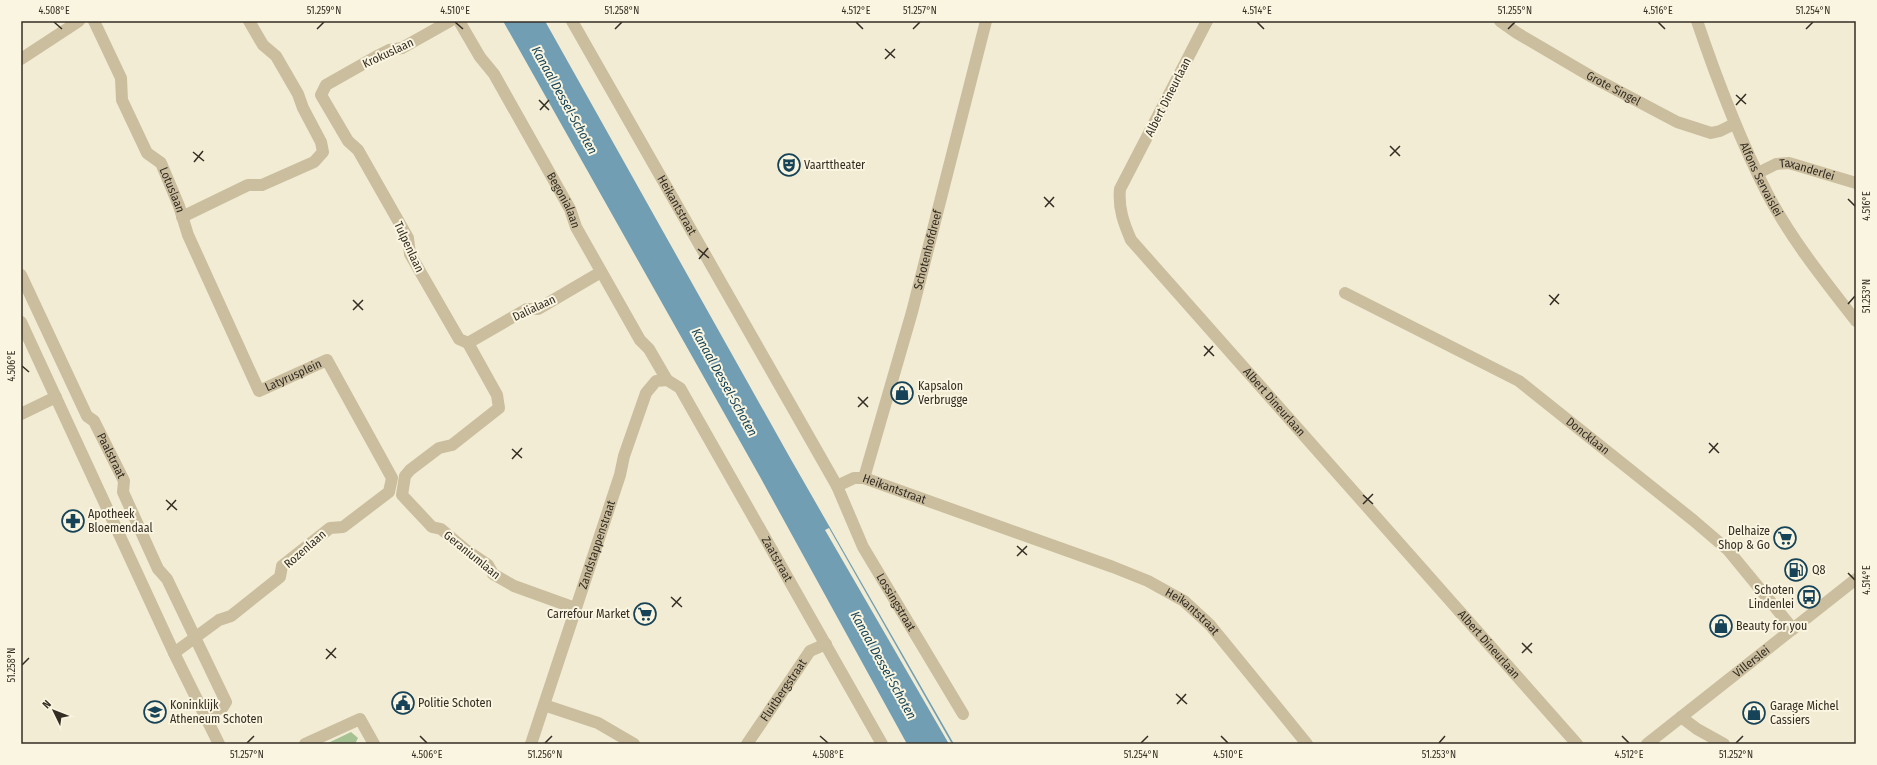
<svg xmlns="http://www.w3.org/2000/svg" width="1877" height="765" viewBox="0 0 1877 765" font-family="'Fira Sans Condensed',sans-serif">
<rect width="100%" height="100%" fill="#f2ecd4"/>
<path fill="#a6c293" d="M351 732 358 738 355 744H326Z"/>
<path fill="#719eb2" d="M503 21H545L789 456 954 744H907L759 475Z"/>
<path fill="#f2ecd4" d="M829 528 952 744H949L825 530Z"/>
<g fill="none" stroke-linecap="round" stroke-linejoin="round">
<g stroke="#cbbe9f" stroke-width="12">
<path id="s1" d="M94 21 121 78 122 100 147 153 161 163 179 206 188 235 259 391 327 360 392 478 389 492 343 527 330 528 282 566 280 577 231 616 219 620 174 653"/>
<path d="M450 21 402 48 389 50 379 55 326 85 321 95 348 141 358 150 408 238 410 254 459 339 468 343 497 395 499 408 452 445 439 448 410 470 405 476 402 495 432 527 441 529 466 550 488 565 493 574 514 586 575 608"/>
<path id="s2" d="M459 21 480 57 494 74 570 209 576 227 640 340 649 349 667 380"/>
<path id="s3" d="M572 21 837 486 863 547 963 714"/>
<path id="s4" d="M1207 21 1120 189C1118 208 1124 224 1131 240L1577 744"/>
<path id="s5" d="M1500 21 1517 33 1592 77 1677 122 1711 133 1720 131 1734 124"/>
<path id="s6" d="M1697 21C1717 80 1739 138 1767 193 1791 239 1824 280 1856 321"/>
<path d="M21 59 79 21"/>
<path id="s7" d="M1758 173 1776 164 1789 163 1856 183"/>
<path d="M182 217 248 185H262L314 162 323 152 321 142 303 108 298 94 276 56 263 45 249 21"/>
<path id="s8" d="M21 275 87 416 94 421 124 481 123 492 158 569 167 579 226 702 223 707 205 715"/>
<path id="s9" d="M1345 293 1519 381 1693 520 1728 550 1793 629"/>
<path d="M21 322 174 653 219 744"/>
<path d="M468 343 527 309H538L601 272"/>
<path id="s10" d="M667 380 680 388 882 744"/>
<path d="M21 414 56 397"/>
<path id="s11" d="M864 478 912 312 986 21"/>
<path id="s12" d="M837 486 854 478H864L1113 567 1148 581 1184 601 1210 625 1307 744"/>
<path d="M544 705 598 723 634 744"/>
<path d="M1681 717 1697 729 1724 744"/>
<path d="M305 744 360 719 374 744"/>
<path id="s13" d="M531 744 620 475 624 456 646 393 656 381 667 380"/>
<path id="s14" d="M747 744 810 651 826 644"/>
<path id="s15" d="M1647 744 1856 579"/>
</g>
</g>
<path fill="none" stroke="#342d23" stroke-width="1.5" d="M54 22 62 29M455 22 463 29M856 22 863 29M1257 22 1264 29M1658 22 1665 29M317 29 324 22M615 29 622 22M913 29 920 22M1508 29 1515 22M1806 29 1813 22M885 49 895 58M885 59 895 49M1736 95 1746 104M539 100 549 110M1736 105 1746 94M540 110 549 100M1390 146 1400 156M193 152 204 161M1390 156 1400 146M194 162 203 151M1044 197 1054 207M1848 199 1855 206M1045 207 1054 197M698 249 709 258M699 259 708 248M1549 295 1559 304M353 300 363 310M1848 304 1855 296M1550 305 1559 294M353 310 363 300M1204 346 1214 356M1204 356 1213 346M22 366 29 372M858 397 868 407M858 407 868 397M1709 443 1719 453M512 449 522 458M1709 453 1718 443M512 459 522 448M1363 495 1373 504M166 500 177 510M1363 504 1373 494M167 510 176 500M1017 546 1027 555M1017 556 1027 546M1848 573 1855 580M671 597 682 607M672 607 681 597M1522 643 1532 653M326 649 336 658M1522 653 1532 643M326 659 336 648M22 665 29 658M1176 694 1187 704M1177 704 1186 694M420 736 427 743M820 736 828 743M1221 736 1228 743M1622 736 1629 743M247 743 254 736M545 743 552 736M1141 743 1148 736M1439 743 1445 736M1736 743 1743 736"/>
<defs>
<g id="theatre-ring" transform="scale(1.15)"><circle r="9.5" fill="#faf5e0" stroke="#164358" stroke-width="1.5"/><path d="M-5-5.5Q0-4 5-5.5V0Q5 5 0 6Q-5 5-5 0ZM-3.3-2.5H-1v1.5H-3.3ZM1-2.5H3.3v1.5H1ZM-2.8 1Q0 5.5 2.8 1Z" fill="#164358"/></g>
<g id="shop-ring" transform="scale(1.15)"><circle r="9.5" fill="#faf5e0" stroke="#164358" stroke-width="1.5"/><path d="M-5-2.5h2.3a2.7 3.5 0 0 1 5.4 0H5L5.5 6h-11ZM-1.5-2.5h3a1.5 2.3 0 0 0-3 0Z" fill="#164358"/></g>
<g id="pharmacy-ring" transform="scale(1.15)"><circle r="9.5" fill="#faf5e0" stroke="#164358" stroke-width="1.5"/><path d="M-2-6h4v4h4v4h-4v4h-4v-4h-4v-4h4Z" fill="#164358"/></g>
<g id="supermarket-ring" transform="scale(1.15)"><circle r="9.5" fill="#faf5e0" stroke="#164358" stroke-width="1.5"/><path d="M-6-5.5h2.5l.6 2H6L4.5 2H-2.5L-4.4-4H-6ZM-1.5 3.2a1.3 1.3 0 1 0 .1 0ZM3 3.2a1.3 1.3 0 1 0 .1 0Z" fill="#164358"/></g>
<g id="fuel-ring" transform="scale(1.15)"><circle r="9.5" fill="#faf5e0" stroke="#164358" stroke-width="1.5"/><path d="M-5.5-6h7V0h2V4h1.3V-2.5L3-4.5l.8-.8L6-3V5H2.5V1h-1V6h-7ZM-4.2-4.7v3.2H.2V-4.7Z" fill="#164358"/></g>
<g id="bus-ring" transform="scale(1.15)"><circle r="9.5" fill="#faf5e0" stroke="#164358" stroke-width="1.5"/><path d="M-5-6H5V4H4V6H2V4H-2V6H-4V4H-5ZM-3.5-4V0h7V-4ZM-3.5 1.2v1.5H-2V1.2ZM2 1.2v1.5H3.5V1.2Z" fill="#164358"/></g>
<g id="civic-ring" transform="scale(1.15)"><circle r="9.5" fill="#faf5e0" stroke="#164358" stroke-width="1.5"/><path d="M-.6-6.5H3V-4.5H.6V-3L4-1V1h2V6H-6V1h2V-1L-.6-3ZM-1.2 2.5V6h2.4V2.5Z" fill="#164358"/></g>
<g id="school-ring" transform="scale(1.15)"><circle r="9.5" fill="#faf5e0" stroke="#164358" stroke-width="1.5"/><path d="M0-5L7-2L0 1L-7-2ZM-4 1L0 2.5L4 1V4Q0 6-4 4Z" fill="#164358"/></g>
</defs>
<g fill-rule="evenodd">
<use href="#theatre-ring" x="789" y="165"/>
<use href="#shop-ring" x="902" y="393"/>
<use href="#pharmacy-ring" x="73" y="521"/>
<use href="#supermarket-ring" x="1785" y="538"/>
<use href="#fuel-ring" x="1796" y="570"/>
<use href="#bus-ring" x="1809" y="597"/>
<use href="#supermarket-ring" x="645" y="614"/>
<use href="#shop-ring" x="1721" y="626"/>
<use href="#civic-ring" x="403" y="703"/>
<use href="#school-ring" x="155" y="712"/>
<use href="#shop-ring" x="1754" y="713"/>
</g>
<g text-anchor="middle" stroke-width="4" stroke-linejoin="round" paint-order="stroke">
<g font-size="12" fill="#342d23" stroke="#faf5e0">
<text transform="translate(388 53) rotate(-25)" y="4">Krokuslaan</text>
<text dy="4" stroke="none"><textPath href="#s5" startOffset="132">Grote Singel</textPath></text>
<text transform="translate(1168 97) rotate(-63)" y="4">Albert Dineurlaan</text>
<text dy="4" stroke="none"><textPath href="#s7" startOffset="52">Taxanderlei</textPath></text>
<text dy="4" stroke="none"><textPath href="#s6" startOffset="171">Alfons Servaislei</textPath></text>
<text dy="4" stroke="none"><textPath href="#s1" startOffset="190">Lotuslaan</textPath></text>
<text dy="4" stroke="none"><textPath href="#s2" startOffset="208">Begonialaan</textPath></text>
<text dy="4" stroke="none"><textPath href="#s3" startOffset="212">Heikantstraat</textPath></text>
<text transform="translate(409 247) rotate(65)" y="4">Tulpenlaan</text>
<text dy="4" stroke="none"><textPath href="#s11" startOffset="237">Schotenhofdreef</textPath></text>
<text transform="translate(534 308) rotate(-25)" y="4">Dalialaan</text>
<text dy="4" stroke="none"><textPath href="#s1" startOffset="447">Latyrusplein</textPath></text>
<text dy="4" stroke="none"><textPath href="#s4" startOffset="458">Albert Dineurlaan</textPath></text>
<text dy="4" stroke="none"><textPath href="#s9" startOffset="283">Doncklaan</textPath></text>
<text dy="4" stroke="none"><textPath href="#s8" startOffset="203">Paalstraat</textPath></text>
<text dy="4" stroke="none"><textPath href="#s12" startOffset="61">Heikantstraat</textPath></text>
<text dy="4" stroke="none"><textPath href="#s13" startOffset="210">Zandstappenstraat</textPath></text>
<text transform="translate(305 549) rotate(-41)" y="4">Rozenlaan</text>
<text transform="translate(472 555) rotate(39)" y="4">Geraniumlaan</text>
<text dy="4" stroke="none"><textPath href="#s10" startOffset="212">Zaatstraat</textPath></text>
<text dy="4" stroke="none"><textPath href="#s3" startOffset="666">Lossingstraat</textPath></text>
<text dy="4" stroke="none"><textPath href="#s12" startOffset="385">Heikantstraat</textPath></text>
<text dy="4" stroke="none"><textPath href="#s4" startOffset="782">Albert Dineurlaan</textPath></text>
<text dy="4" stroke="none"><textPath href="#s15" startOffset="133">Villerslei</textPath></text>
<text dy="4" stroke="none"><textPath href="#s14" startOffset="65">Fluitbergstraat</textPath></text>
</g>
<g font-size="12" fill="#342d23" stroke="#faf5e0" text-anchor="start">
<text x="804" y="169">Vaarttheater</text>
<text x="918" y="390">Kapsalon<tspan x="918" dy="14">Verbrugge</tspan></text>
<text x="88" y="518">Apotheek<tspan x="88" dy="14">Bloemendaal</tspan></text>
<text x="1770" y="535" text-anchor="end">Delhaize<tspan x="1770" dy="14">Shop &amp; Go</tspan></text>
<text x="1812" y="574">Q8</text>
<text x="1794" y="594" text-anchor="end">Schoten<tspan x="1794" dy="14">Lindenlei</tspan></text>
<text x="630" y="618" text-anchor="end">Carrefour Market</text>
<text x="1736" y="630">Beauty for you</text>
<text x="418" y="707">Politie Schoten</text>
<text x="170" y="709">Koninklijk<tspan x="170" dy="14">Atheneum Schoten</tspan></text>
<text x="1770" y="710">Garage Michel<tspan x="1770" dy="14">Cassiers</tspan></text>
</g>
<g font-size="13" font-style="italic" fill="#164358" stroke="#faf5e0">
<text transform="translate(565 100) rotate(61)" y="5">Kanaal Dessel-Schoten</text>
<text transform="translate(725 382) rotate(61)" y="5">Kanaal Dessel-Schoten</text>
<text transform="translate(884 665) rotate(61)" y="5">Kanaal Dessel-Schoten</text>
</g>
</g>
<rect width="1877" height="765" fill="none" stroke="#faf5e0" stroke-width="44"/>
<g transform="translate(54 711) rotate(313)" stroke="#faf5e0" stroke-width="3" paint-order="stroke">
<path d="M0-3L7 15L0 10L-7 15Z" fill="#342d23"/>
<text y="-6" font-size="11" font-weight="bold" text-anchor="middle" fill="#342d23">N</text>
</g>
<rect x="22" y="22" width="1833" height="721" fill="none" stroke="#342d23" stroke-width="1.5"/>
<g font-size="10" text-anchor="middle" fill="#342d23">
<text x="54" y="14">4.508°E</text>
<text x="324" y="14">51.259°N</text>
<text x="455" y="14">4.510°E</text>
<text x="622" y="14">51.258°N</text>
<text x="856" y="14">4.512°E</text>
<text x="920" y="14">51.257°N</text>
<text x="1257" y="14">4.514°E</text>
<text x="1515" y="14">51.255°N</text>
<text x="1658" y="14">4.516°E</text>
<text x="1813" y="14">51.254°N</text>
<text transform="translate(1866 206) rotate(-90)" y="4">4.516°E</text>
<text transform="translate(1866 296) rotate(-90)" y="4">51.253°N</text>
<text transform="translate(11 366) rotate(-90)" y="4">4.506°E</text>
<text transform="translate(1866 580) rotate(-90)" y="4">4.514°E</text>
<text transform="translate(11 665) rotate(-90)" y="4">51.258°N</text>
<text x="247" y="758">51.257°N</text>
<text x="427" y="758">4.506°E</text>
<text x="545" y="758">51.256°N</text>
<text x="828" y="758">4.508°E</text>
<text x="1141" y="758">51.254°N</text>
<text x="1228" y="758">4.510°E</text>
<text x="1439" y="758">51.253°N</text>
<text x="1629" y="758">4.512°E</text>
<text x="1736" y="758">51.252°N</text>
</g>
</svg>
